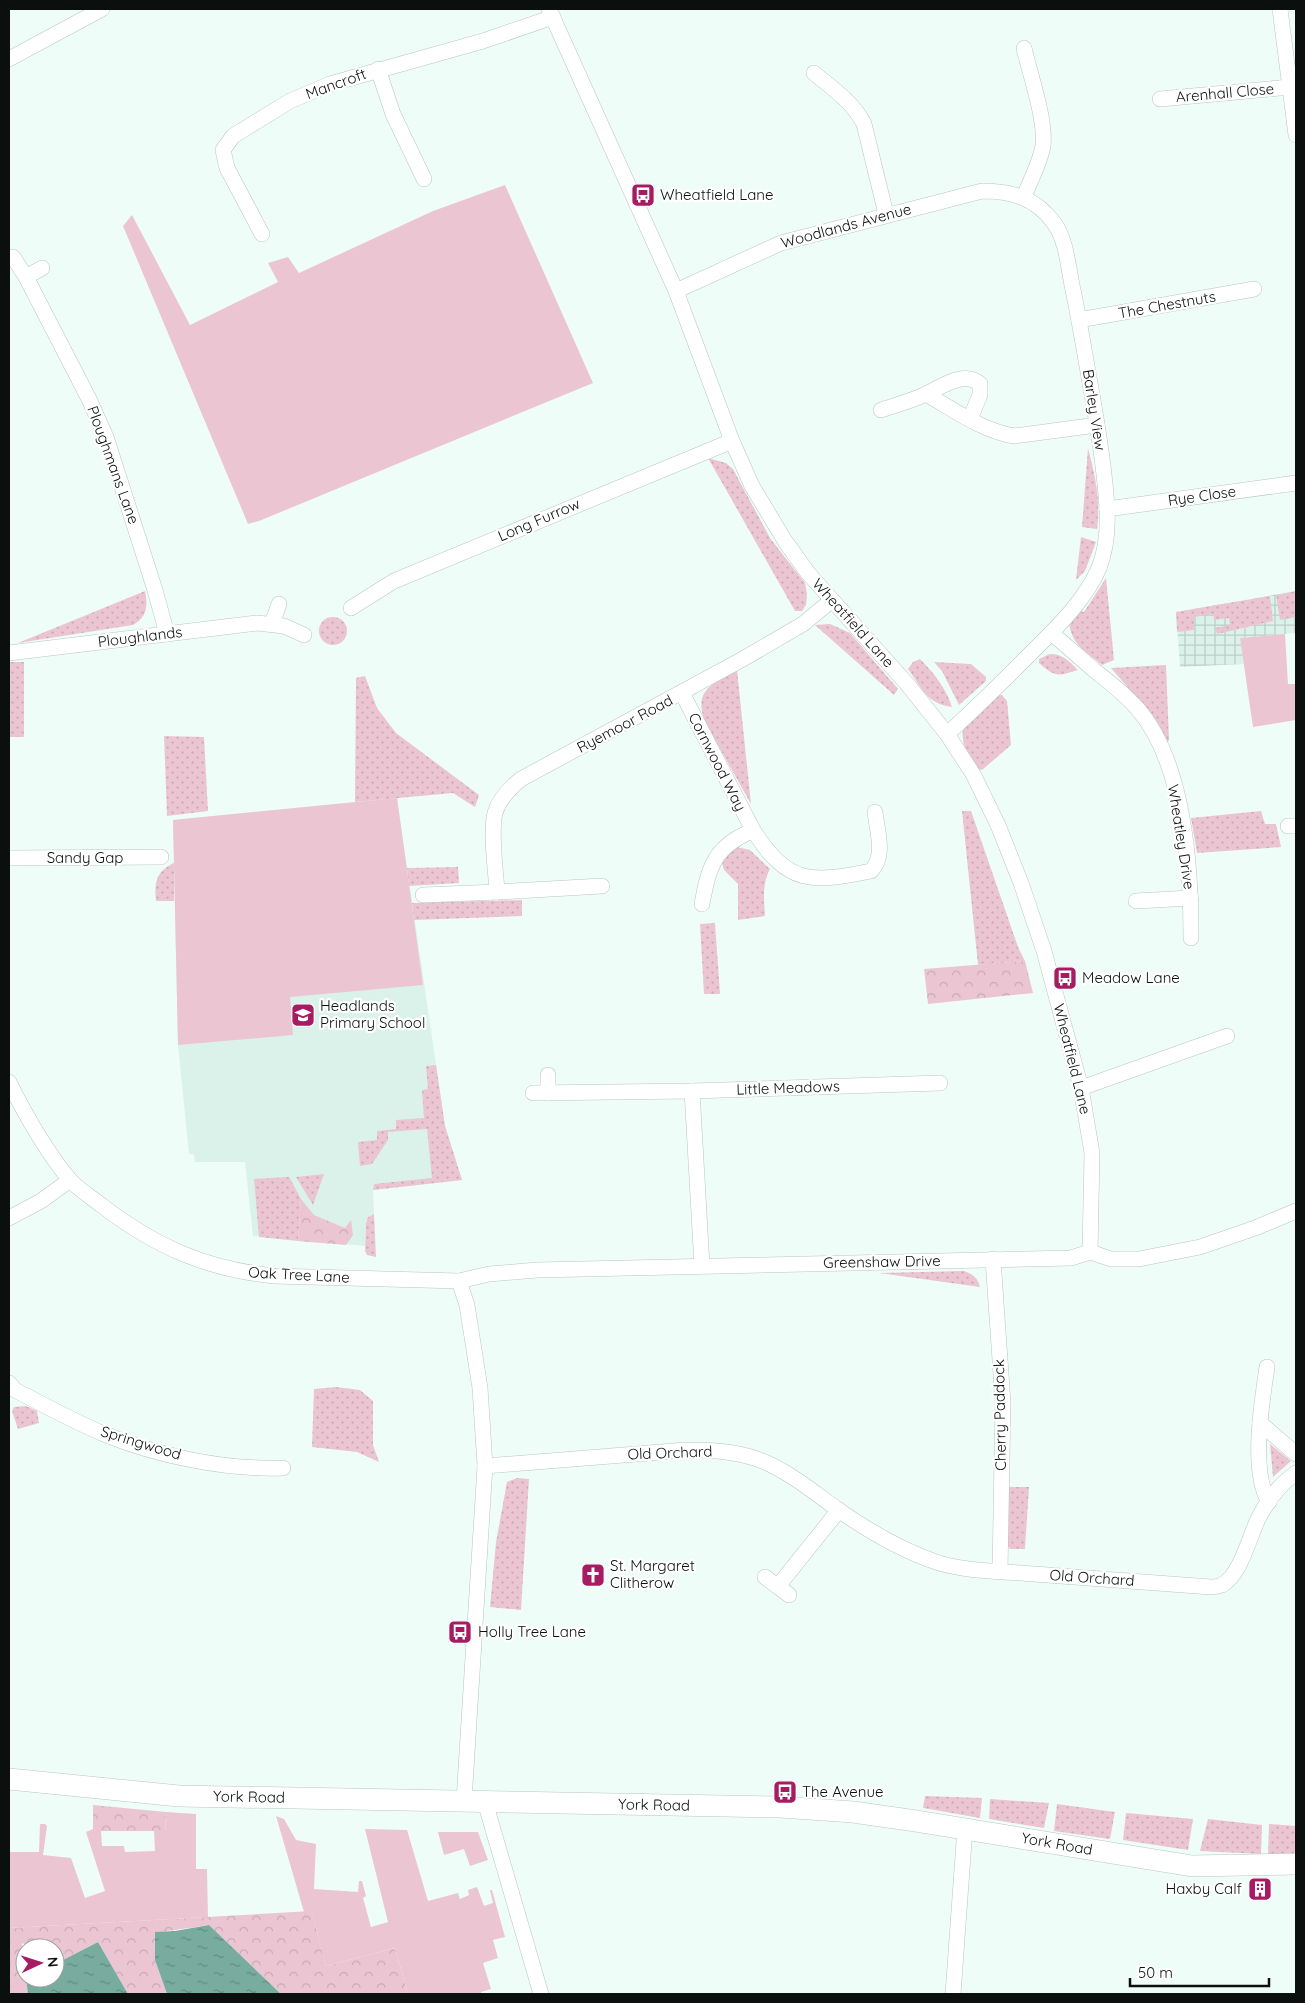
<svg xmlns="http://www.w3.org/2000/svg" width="1305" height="2003" viewBox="0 0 1305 2003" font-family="Quicksand,sans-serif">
<defs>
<pattern id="industrial-grid" width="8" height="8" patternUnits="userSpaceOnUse" patternTransform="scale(1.25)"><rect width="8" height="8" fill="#dbf2eb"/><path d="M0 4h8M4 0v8" fill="none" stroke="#bbcec8"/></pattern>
<pattern id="grass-dots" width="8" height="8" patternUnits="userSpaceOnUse" patternTransform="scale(1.25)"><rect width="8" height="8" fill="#ebc6d2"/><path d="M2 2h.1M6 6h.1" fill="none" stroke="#c8a9b3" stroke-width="1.8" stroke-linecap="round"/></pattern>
<pattern id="forest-crowns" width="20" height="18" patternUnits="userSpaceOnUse" patternTransform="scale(1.25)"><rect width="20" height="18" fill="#ebc6d2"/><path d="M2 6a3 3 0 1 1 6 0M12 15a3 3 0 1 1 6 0" fill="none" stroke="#c8a9b3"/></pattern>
<pattern id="water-ripples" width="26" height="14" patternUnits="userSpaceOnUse" patternTransform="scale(1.25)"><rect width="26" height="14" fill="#78ac9e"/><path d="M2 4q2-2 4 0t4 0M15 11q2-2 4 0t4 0" fill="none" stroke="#618b7f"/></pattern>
</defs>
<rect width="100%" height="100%" fill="#effdf9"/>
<path fill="#dbf2eb" d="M397 798 445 1126 462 1180 373 1190 374 1214 368 1217 366 1222 365 1246 253 1236 245 1162H195L194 1155 189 1154 178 1045 173 820Z"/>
<path fill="url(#industrial-grid)" d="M1296 591V633L1240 638 1244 664 1180 667 1176 612Z"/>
<g fill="url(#grass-dots)">
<path d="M1088 448C1095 476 1101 500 1097 529L1082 527Z"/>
<path d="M708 458 726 463 733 469 770 538 805 583 807 594 806 605 802 611H795Z"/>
<path d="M1081 537 1096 542 1085 571 1076 580Z"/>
<path d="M1106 578 1114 660 1102 665C1085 651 1071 645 1069 621L1079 611 1084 612Z"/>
<path d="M145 591C148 606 147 617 133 625L18 643Z"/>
<path d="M1296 591V617L1280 620 1276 595Z"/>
<path d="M1270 596 1273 621 1217 634 1215 628 1230 625 1229 618 1214 620 1213 614 1194 617V630L1177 632 1176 612Z"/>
<circle cx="333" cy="631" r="14"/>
<path d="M830 624 850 633 898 689 894 695 815 625Z"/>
<path d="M1050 654C1063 654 1069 661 1078 670 1058 676 1056 678 1039 663V659Z"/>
<path d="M920 659C934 673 946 688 952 707 927 704 922 688 908 669L913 662Z"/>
<rect x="9" y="662" width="15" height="75"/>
<path d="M934 662 971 664 986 677V681L959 705 942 671Z"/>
<path d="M1166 665 1169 740 1167 743 1144 706 1111 668Z"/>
<path d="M737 670 751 804 705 722C693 689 713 684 737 670Z"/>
<path d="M365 676 377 708 396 733 479 795 475 807 453 793 355 802 356 678Z"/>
<path d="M996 695H1002L1007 701 1011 745 982 770 975 768C951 726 964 724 996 695Z"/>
<path d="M164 736 204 737 208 811 167 816Z"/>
<path d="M962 811H971L1018 947 1025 961 978 965Z"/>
<path d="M1261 811 1265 824H1276L1281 847 1197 853 1191 818Z"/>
<path d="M737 847 750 850 770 869C762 884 764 899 765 916L738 920V884L724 870 721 859Z"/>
<path d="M174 863V901H156C154 883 156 871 174 863Z"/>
<path d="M458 867 459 883 409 886 407 868Z"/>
<path d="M522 900V916L414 920 412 903Z"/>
<path d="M715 923 720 994H704L700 924Z"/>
<path d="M436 1065 445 1126 462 1180 373 1190 374 1184 432 1178 427 1129 388 1132V1140L372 1164 360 1166 358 1142 377 1140V1131L396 1129V1120L424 1118 422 1090 428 1089 426 1066Z"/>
<path d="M324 1174 313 1205 296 1177Z"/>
<path d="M289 1177 301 1199 298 1241 259 1237 254 1179Z"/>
<path d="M374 1214 376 1257 367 1255 365 1251 366 1223 368 1217Z"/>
<path d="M964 1271C973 1274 978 1278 980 1287L879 1273Z"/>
<path d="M336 1387 360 1390 373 1401V1445L379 1462 357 1452 312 1447 314 1389Z"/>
<path d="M26 1406 37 1411 39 1423 18 1429 12 1411 14 1407Z"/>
<path d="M1270 1444 1291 1461 1273 1477Z"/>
<path d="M517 1478 529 1479 521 1610 490 1607 496 1542 507 1482Z"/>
<path d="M1009 1487H1029L1025 1549H1010L1007 1545Z"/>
<path d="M925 1796 982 1798 980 1818 923 1808Z"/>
<path d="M990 1799 1049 1803 1044 1828 989 1819Z"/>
<path d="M1057 1804 1115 1812 1110 1839 1054 1831Z"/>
<path d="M1126 1813 1193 1819 1188 1850 1123 1840Z"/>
<path d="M1208 1819 1262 1825 1261 1854 1200 1851Z"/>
<path d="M1269 1824 1296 1826V1854H1268Z"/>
</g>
<g fill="url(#forest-crowns)">
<path d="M1025 961 1033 993 928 1004 924 969Z"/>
<path d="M301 1199 314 1215 345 1228 351 1220 353 1235 346 1245 298 1241Z"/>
<path d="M93 1805 166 1812 165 1831H93Z"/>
<path d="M312 1911 326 1966 395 1948 408 1994H281L209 1925 155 1933V1960L167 1994H128L98 1942 61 1961 55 1958V1948H32L22 1943 28 1994H9V1928Z"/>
</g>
<g fill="#ebc6d2">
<path d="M505 185 593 383 259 521 248 524 123 226 132 215 190 325 278 282 268 263 288 257 299 273 433 211Z"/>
<path d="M1285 634 1288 684H1296V720L1253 727 1240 638Z"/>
<path d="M397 798 423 985 290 997 293 1035 178 1045 173 820Z"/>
<path d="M166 1812 196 1814V1869H207L208 1917 9 1928V1852H39L40 1824H45L47 1826 43 1855 71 1858 85 1898 105 1891 86 1832 93 1829 94 1831H101L102 1846H124L125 1852 155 1851 154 1830 165 1831Z"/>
<path d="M276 1816 284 1819 296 1840 316 1844 314 1889 358 1892 359 1881H362L366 1896 363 1898 371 1927 388 1922 365 1829 407 1830 428 1901 458 1893 460 1899 469 1895 468 1890 477 1887 484 1906 493 1903 490 1890H492L505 1937 493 1940 498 1958 483 1963 491 1989 481 1992V1994H408L395 1948 326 1966 312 1912H304Z"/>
<path d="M438 1832H478L488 1860 470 1866 464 1849 444 1855Z"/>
</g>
<g fill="url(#water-ripples)">
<path d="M209 1925 281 1994H167L155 1960V1932L175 1931Z"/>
<path d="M98 1942 128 1994H28L26 1978H55V1958L61 1961Z"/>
</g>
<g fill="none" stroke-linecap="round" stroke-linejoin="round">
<g stroke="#b9c6c2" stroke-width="16">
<g id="street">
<path d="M549 9 676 291 732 441 752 486 785 541 808 573 908 685 947 734 973 774 998 825 1021 883 1044 951 1081 1088 1092 1153 1090 1252"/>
<path d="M1280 9 1296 135"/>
<path d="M1024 48C1030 75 1046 119 1043 146 1040 163 1030 181 1024 197"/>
<path d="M9 59 102 9"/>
<path d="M378 69 393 114 424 179"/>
<path d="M814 73C833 89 853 102 864 124L886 214"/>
<path d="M1160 99 1290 87"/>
<path d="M262 234 227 168 223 150 233 136 290 101 330 84 483 41 553 17"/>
<path d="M13 257 26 277 89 399 106 437 155 590 167 634"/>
<path d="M26 277 42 268"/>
<path d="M676 291 781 243 982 191C1012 191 1036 198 1054 223 1066 239 1068 265 1072 285 1080 323 1086 361 1093 400 1099 435 1105 472 1107 508 1108 527 1106 550 1099 568 1084 603 1052 632 1026 658 1000 684 974 710 947 734"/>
<path d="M1079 320 1254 289"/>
<path d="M926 394C954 410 983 431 1014 436L1097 425"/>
<path d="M881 410C896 405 911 401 926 394 941 387 964 370 980 384V395L970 419"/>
<path d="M1107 509 1296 483"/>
<path d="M351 608 394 581 732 441"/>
<path d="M272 624 279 604"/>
<path d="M1051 633C1066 645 1080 658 1094 670 1109 682 1125 694 1137 708 1185 763 1191 868 1191 938"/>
<path d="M9 653 257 623 284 626 304 635"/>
<path d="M682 693 753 830C788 885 811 883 871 871 886 856 877 831 875 812"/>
<path d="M1288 826H1296"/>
<path d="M9 858 161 857"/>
<path d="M602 886 497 892C496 871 490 833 495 813 499 799 510 788 521 779L741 660 803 624 832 600"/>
<path d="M423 895 497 892"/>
<path d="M1136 901 1191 898"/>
<path d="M702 904C706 882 710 858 729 844 736 838 745 834 753 830"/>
<path d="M9 1082C25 1114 46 1151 69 1179 78 1189 91 1197 101 1205 156 1247 206 1269 274 1276L459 1281 489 1274 537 1270 1071 1258 1090 1252 1111 1259H1139L1200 1247 1255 1228 1296 1211"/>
<path d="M1081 1088 1227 1036"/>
<path d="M692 1091 702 1266"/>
<path d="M533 1093 692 1091 940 1083"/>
<path d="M548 1093V1075"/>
<path d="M9 1218 41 1201 70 1180"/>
<path d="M993 1259 1003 1403 1000 1571"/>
<path d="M459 1281 467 1305 480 1388 485 1466 464 1801"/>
<path d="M1267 1367C1262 1402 1250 1471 1269 1502"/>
<path d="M9 1383 15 1390C44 1405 73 1421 104 1434 158 1456 225 1470 283 1468"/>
<path d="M1260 1423 1296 1454"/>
<path d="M485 1466 686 1450C710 1450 734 1451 757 1459 787 1470 811 1490 837 1509 867 1530 901 1550 936 1562 966 1572 1002 1571 1034 1574 1093 1578 1152 1583 1211 1587 1214 1587 1219 1586 1222 1585 1241 1575 1250 1534 1259 1517 1268 1500 1280 1484 1296 1473"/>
<path d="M765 1577 789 1595"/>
<path d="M778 1586 839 1510"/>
<path d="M485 1802 541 1994"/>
<path d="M953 1994 965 1828"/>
</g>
</g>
<g stroke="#b9c6c2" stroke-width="22">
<path id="secondary" d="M9 1779 179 1796 780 1807 853 1812 916 1821 1192 1866 1296 1864"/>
</g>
<use href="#street" stroke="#fff" stroke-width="15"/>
<use href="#secondary" stroke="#fff" stroke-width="21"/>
</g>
<defs>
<g id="bus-square" transform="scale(1.25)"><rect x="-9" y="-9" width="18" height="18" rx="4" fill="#a61c62" stroke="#fff"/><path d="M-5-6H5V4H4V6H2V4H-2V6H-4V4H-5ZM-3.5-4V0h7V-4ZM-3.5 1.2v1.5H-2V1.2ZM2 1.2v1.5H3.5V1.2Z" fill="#fff"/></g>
<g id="school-square" transform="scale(1.25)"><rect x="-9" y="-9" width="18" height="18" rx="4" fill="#a61c62" stroke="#fff"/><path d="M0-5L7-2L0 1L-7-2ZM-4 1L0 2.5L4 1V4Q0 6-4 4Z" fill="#fff"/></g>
<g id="church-square" transform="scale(1.25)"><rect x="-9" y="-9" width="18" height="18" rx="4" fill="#a61c62" stroke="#fff"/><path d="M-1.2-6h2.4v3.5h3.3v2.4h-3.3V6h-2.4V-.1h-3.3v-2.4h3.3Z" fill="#fff"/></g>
<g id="building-square" transform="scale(1.25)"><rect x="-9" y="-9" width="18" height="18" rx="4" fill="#a61c62" stroke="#fff"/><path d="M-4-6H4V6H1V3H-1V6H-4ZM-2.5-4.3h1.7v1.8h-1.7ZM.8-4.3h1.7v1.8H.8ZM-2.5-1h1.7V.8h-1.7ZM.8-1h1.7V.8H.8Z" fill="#fff"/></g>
</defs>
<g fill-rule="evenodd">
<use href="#bus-square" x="643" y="195"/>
<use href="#bus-square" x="1065" y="978"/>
<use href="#school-square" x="303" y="1015"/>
<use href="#church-square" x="593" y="1575"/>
<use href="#bus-square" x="460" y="1632"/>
<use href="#bus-square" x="785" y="1792"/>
<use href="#building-square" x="1260" y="1889"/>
</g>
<g text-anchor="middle" stroke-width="4.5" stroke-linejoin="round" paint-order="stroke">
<g font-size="15" fill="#0b100f" stroke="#fff">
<text transform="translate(336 84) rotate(-20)" y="5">Mancroft</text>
<text transform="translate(1225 93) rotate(-5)" y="5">Arenhall Close</text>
<text transform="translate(846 226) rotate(-15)" y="5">Woodlands Avenue</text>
<text transform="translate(1167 305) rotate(-10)" y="5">The Chestnuts</text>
<text transform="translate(1094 410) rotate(81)" y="5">Barley View</text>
<text transform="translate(113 465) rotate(70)" y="5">Ploughmans Lane</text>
<text transform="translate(1202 496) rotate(-8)" y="5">Rye Close</text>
<text transform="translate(539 520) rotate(-23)" y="5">Long Furrow</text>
<text transform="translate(853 623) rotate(48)" y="5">Wheatfield Lane</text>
<text transform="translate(140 637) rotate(-7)" y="5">Ploughlands</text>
<text transform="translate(625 724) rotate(-28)" y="5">Ryemoor Road</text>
<text transform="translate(717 762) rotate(63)" y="5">Cornwood Way</text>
<text transform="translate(1181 837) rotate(81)" y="5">Wheatley Drive</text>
<text x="85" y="863">Sandy Gap</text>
<text transform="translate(1072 1059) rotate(76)" y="5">Wheatfield Lane</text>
<text transform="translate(788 1088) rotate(-2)" y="5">Little Meadows</text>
<text transform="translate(882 1262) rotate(-1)" y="5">Greenshaw Drive</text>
<text transform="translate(299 1275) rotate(3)" y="5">Oak Tree Lane</text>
<text transform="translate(1000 1415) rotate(-91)" y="5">Cherry Paddock</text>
<text transform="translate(141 1443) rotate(17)" y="5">Springwood</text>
<text transform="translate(670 1453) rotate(-2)" y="5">Old Orchard</text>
<text transform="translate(1092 1578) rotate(4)" y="5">Old Orchard</text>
<text transform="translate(249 1797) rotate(1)" y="5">York Road</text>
<text transform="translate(654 1805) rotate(1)" y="5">York Road</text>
<text transform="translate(1057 1844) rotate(10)" y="5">York Road</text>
</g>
<g font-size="15" fill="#0b100f" stroke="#fff" text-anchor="start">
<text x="660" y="200">Wheatfield Lane</text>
<text x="1082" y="983">Meadow Lane</text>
<text x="320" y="1011">Headlands<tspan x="320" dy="17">Primary School</tspan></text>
<text x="610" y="1571">St. Margaret<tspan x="610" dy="17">Clitherow</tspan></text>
<text x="478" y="1637">Holly Tree Lane</text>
<text x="802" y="1797">The Avenue</text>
<text x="1242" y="1894" text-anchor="end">Haxby Calf</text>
</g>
</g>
<rect width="1305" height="2003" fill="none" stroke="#0b100f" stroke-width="20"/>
<g transform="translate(40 1963) rotate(86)"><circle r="24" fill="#ffffff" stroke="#9d9f9f"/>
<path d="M0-4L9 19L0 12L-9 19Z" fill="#a61c62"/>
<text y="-8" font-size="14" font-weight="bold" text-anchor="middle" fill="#0b100f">N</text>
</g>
<path d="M1130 1978v8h139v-8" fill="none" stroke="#0b100f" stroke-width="2.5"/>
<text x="1138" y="1978" font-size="15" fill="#0b100f" stroke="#ffffff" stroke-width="4" paint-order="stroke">50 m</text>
</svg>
